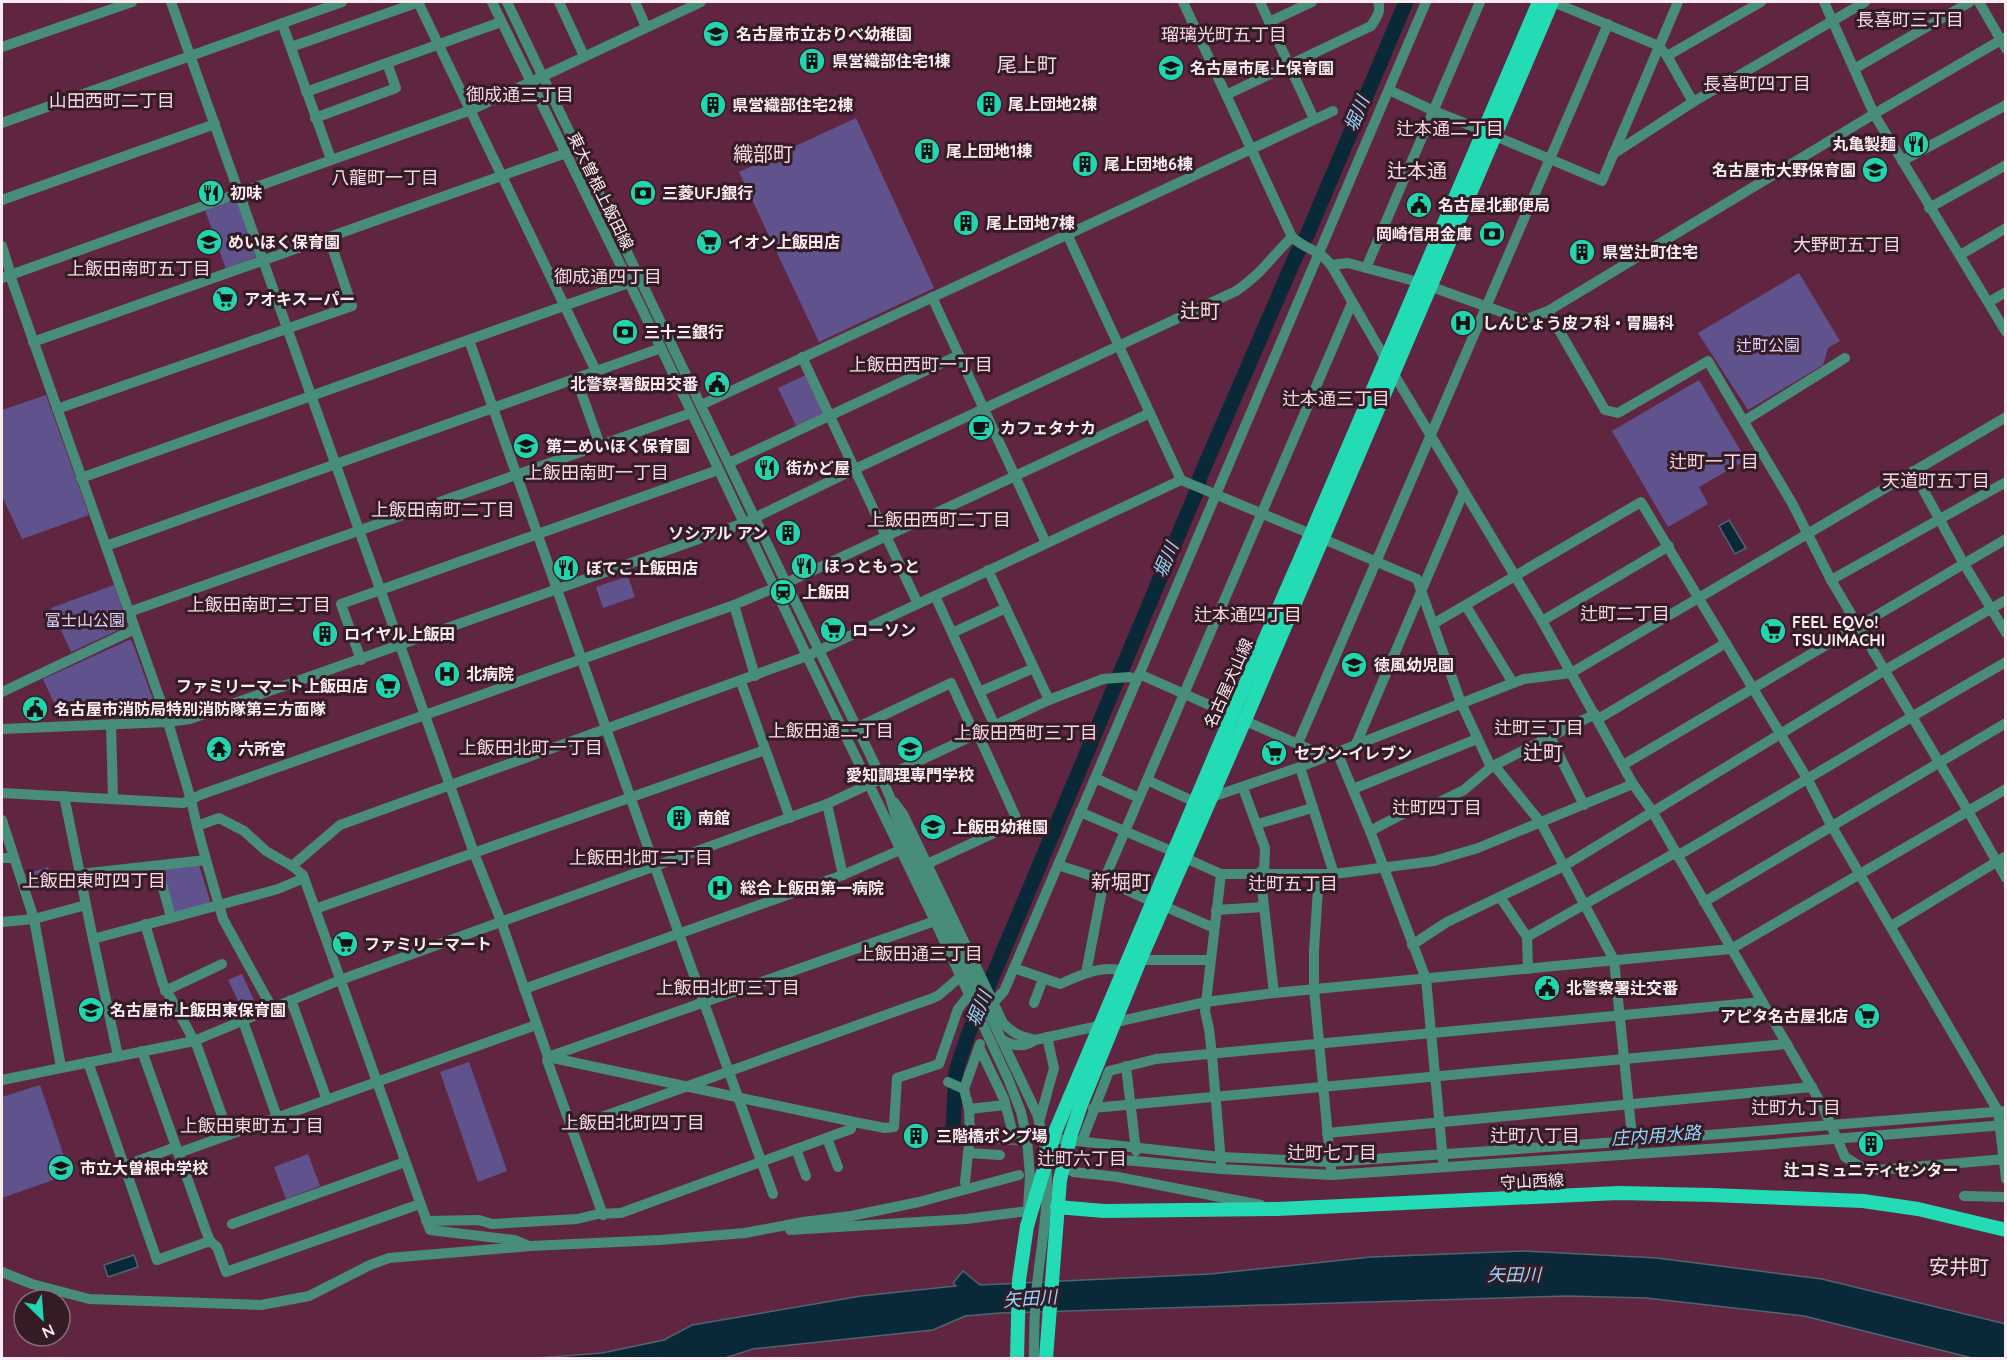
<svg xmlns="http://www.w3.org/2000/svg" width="2007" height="1360" viewBox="0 0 2007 1360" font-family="Quicksand,'Noto Sans JP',sans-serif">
<rect width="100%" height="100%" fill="#602641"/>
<g fill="#60528d">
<path d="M856 118 934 288 819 342 739 172Z"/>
<path d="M234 200 238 201 258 256 226 269 205 210Z"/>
<path d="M1799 273 1840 341 1828 348 1823 365 1748 410 1698 333Z"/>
<path d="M808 374 826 414 797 428 778 388Z"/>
<path d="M1699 380 1746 460 1699 487 1708 504 1668 527 1612 431Z"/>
<path d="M46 395 89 515 22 539 2 496V410Z"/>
<path d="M628 576 635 597 603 608 596 587Z"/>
<path d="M114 585 127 623 125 627 71 652 51 608Z"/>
<path d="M129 640 132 641 156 708 153 711 60 716 43 679Z"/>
<path d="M199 865 210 901 207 906 180 913 173 911 162 871 164 868Z"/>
<path d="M48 867 53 884 33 891 26 874Z"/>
<path d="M242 974 257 1007 244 1013 228 980Z"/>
<path d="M469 1062 507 1171 478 1182 440 1072Z"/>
<path d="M40 1085 70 1174 2 1198V1097Z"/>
<path d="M308 1154 320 1186 286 1199 274 1167Z"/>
</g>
<g fill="#0a2938" stroke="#526470" stroke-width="1.5">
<path d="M1729 520 1746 548 1735 554 1719 526Z"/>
<path d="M1524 1251 1657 1258 1822 1279 2006 1324 2005 1358H1972L1804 1316 1646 1298 1567 1296 1000 1313 965 1316 933 1330 753 1349 725 1358H537L602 1353 664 1340 692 1325 861 1296 956 1286 953 1283 963 1271 980 1285 1210 1274 1371 1257Z"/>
<path d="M134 1255 138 1267 108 1277 104 1265Z"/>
</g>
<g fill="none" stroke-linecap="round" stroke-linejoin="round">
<g stroke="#526470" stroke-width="2">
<path d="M982 1142 1024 1145"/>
<path d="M1071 1151 1119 1155"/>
</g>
<path stroke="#0a2938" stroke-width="15" d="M953 1127 956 1071 968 1035 1196 493 1200 477 1295 258 1308 233 1406 2"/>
<g stroke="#478d7a" stroke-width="10">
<path d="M171 2 474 853 501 921 548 1057 547 1060 603 1215"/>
<path d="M418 2 596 371"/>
<path d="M492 2 661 348 807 656 935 921 1009 1081 1021 1112 1027 1139 1030 1176 1028 1209"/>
<path d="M507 2 786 583 882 779 890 797 896 818 1037 1114C1056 1174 1044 1223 1037 1284 1034 1309 1034 1334 1034 1358"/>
<path d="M559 2 584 56"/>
<path d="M635 2 646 27"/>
<path d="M1183 2 1292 237C1306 250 1319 249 1331 265L1398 381 1542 621 1633 784 1652 811 1822 1105 1845 1157 1861 1167 1878 1170 2006 1159"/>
<path d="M1260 2 1314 119"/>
<path d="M1553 2 1659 46 1667 56 1693 102"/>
<path d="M1824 2 1874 114 2006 332"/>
<path d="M1979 2 2006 49"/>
<path d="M1269 22 1312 2"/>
<path d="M282 23 331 159"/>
<path d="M2 47 132 2"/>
<path d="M291 47 419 2"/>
<path d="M1667 56 1761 2"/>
<path d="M1854 69 1970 2"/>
<path d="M1389 90 1434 111 1484 131"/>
<path d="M306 92 501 22"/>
<path d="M1226 95 1371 26C1376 18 1382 11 1378 2"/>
<path d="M315 118 396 88 387 63"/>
<path d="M2 123 342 2"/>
<path d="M1495 136 1602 181 1678 2"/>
<path d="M1613 154 1693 102 1865 2"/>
<path d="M1902 161 2006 105"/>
<path d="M2 200 215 124"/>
<path d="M1929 208 2006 165"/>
<path d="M1067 234 1181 480"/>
<path d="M2 246 11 275"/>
<path d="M1960 255 2006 228"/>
<path d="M1331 265 1348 263 1418 282 1524 320 1548 311 1874 114 2006 37"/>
<path d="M1366 268 1480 2"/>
<path d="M10 275 168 722 191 800 200 795 734 605 774 588"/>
<path d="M2 278 471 110 701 2"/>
<path d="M932 297 1046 543"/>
<path d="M1989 302 2006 292"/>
<path d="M1548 311 1605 410 1618 413 1708 361 1792 503 1831 580 1968 811 2006 878"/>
<path d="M469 340 655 867 773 1194"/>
<path d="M33 342 566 153"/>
<path d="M802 357 918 604"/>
<path d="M576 378 600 445"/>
<path d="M701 405 1333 111"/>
<path d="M57 409 352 306 329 238"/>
<path d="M1744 421 1845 358"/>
<path d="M729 463 959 355"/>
<path d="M1913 471 1964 564 2006 633"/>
<path d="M81 478 634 281"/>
<path d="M1321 538 1417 579 1461 703 1491 767"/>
<path d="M106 546 661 348"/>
<path d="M988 570 1049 700"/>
<path d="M1831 580 2006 482"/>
<path d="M786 583 1150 413"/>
<path d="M935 596 995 726"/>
<path d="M734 605 755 676"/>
<path d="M1466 606 1513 683"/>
<path d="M129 612 691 413"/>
<path d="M1542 621 1669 546"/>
<path d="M1433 624 1641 502 1808 780 1831 825 1998 1111 2006 1179"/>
<path d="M952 633 1006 608"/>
<path d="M361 660 341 604 718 470"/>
<path d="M1139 674 1325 756"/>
<path d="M741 682 790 818"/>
<path d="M2 692 135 629"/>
<path d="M979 692 1034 668"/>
<path d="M1598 719 1726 643"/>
<path d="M111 724 113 799"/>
<path d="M856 728 951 683 975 735"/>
<path d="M2 729 168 722 190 719 744 523 855 469 1236 291C1262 274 1271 257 1292 237"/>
<path d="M1550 737 1584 805"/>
<path d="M1298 743 1608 24"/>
<path d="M1356 744 1464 491"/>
<path d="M1337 752 1370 831 1426 979 1443 1160"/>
<path d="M1494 765 1541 823 1614 960 1633 1146"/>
<path d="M1623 765 2006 539"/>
<path d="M1300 767 1334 874"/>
<path d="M1095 778 1139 798"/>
<path d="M1147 780 1195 802"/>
<path d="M1243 788 1265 848 1264 873"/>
<path d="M1353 789 1477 739"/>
<path d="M2 793 183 803 191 800 197 826 219 818 244 831 266 851 292 866 303 875 430 1230 515 1240 527 1245"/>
<path d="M64 796 80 874 206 860 223 919 272 1008"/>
<path d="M1212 797 1300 767 1513 683 1524 679 1571 673 2006 417"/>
<path d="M894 802 903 814 1003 1023C1013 1034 1021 1036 1035 1040"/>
<path d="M827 804 843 875"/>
<path d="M1080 812 1174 852"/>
<path d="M2 820 34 919 61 1067"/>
<path d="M1258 824 1312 808"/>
<path d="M197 826 206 860"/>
<path d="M1370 831 1418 806 1429 807 1464 790 1491 767 1595 714"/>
<path d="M1677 856C1787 792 1895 725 2006 662"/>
<path d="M2 858H14"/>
<path d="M1185 858 1221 874H1334L1434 861 1478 848 1633 784"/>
<path d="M927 864 1018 822 978 734"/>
<path d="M1058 865 1104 880 1153 902"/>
<path d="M157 866 171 917"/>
<path d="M292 866 340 825 807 656 1181 480 1311 534"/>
<path d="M1260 872 1274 993"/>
<path d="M80 874 86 905"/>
<path d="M1221 874 1205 1011 1209 1029 1212 1055 1221 1162"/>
<path d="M1319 874 1314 950V989L1331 1169"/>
<path d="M1500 897 1527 937 1528 969"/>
<path d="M1704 902 2006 723"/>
<path d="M1164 906 1214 928"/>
<path d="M315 909 765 750"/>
<path d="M1216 910 1264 907"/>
<path d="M2 922 34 919 86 905 93 939 278 889 304 878"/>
<path d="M145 924 163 984 197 1046 229 1135"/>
<path d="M1891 926 2006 856"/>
<path d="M1527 937 1675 853"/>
<path d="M93 939 118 1056"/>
<path d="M1412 945 1447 922 1564 866 1885 670 2006 600"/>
<path d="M1140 960H1210"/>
<path d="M1014 968 1060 984C1079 976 1102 964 1123 971"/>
<path d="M1086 973 1104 880 1352 303"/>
<path d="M524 989 843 875 900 850"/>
<path d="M165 991 222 964"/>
<path d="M291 1000 327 1100"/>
<path d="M993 1003 1004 991 1014 968 1426 2"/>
<path d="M1034 1003 1043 979"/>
<path d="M243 1021 277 1117"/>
<path d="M1001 1039C1012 1046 1024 1048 1035 1040L1206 1002 1274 993 1731 949 2006 789"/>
<path d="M979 1047 1004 1099 1013 1134 1221 1157 1330 1162 1633 1141 2006 1111"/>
<path d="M142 1051 206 1231 210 1241 217 1247 226 1272 420 1204"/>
<path d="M548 1057 859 1123 885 1128 894 1127 897 1078 939 1064 958 1009 970 994"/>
<path d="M548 1057 935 921"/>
<path d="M88 1062 157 1260 210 1241"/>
<path d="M1126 1066 1136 1151"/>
<path d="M2 1080 194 1041 340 980 827 804 1049 700 1103 679 1129 677 1137 679"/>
<path d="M948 1082 964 1089"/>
<path d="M1093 1108 1787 1044"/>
<path d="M969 1109 1005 1105"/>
<path d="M1039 1122 1054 1068 1047 1037"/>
<path d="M571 1128 933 998 939 995 961 976"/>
<path d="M1327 1133 1812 1087"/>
<path d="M827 1138 838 1167"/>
<path d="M1082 1141 1109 1071 1156 1059 1762 1002"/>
<path d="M796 1149 806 1176"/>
<path d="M178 1153 536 1025"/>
<path d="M968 1153 1000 1155"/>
<path d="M1117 1162 1121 1160 1135 1161 1221 1169 1332 1175 1736 1147 2005 1125"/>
<path d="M124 1166 176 1147"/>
<path d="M1073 1172 1118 1177 1261 1205"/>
<path d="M965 1182 970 1135 969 1109 964 1089 980 1044"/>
<path d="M1964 1196 2006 1197"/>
<path d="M426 1221 479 1220 492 1224 577 1219 598 1214 621 1213 851 1129"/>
<path d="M232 1224 405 1162"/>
<path d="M790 1230 966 1219 1028 1211"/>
<path d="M2 1272 32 1284 89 1299 261 1305 309 1296 370 1265 389 1258 530 1246 660 1240 745 1233 803 1222 851 1216 919 1202 1019 1175"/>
</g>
<g stroke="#23dbb5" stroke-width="14">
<path d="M1057 1207 1104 1211 1277 1209 1618 1193 1712 1195 1863 1201 1918 1209 2006 1230"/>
<path d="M1017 1358 1019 1280 1027 1226 1055 1132 1232 715 1311 534 1539 2"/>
<path d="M1046 1358 1060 1180 1071 1134 1082 1102 1140 960 1245 720 1552 2"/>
</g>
</g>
<defs>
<g id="school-disc" transform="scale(1.35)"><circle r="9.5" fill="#22d5af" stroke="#351b26"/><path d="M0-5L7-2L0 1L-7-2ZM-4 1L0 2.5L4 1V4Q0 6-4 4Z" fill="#111"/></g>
<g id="building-disc" transform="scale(1.35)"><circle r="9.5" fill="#22d5af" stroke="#351b26"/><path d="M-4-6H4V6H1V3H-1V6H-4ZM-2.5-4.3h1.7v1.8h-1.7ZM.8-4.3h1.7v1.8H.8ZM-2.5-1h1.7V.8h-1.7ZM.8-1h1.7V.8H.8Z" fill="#111"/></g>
<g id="restaurant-disc" transform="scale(1.35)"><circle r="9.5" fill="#22d5af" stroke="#351b26"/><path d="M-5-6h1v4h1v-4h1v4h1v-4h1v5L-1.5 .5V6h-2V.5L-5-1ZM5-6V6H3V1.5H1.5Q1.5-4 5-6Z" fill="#111"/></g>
<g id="bank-disc" transform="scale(1.35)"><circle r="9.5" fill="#22d5af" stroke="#351b26"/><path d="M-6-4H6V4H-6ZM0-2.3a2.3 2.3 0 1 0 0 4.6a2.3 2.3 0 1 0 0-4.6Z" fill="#111"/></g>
<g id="civic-disc" transform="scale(1.35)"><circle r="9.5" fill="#22d5af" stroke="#351b26"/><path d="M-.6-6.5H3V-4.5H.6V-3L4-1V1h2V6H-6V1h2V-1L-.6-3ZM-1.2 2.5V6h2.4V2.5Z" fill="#111"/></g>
<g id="supermarket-disc" transform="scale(1.35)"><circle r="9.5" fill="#22d5af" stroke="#351b26"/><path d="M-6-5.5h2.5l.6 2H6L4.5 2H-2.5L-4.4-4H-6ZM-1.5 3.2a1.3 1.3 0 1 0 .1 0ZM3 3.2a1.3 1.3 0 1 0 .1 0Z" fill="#111"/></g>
<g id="hospital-disc" transform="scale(1.35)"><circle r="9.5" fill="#22d5af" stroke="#351b26"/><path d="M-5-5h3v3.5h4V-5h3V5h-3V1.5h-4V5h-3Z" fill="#111"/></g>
<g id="cafe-disc" transform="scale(1.35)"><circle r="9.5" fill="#22d5af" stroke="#351b26"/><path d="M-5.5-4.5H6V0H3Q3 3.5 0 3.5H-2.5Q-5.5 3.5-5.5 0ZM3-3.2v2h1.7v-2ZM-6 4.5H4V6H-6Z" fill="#111"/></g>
<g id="station-disc" transform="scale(1.35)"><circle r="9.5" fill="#22d5af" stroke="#351b26"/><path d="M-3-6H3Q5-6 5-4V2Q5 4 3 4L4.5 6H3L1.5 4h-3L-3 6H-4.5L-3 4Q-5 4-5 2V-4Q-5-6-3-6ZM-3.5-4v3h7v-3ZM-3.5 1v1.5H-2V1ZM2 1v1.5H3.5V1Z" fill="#111"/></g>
<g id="temple-disc" transform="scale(1.35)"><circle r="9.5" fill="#22d5af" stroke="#351b26"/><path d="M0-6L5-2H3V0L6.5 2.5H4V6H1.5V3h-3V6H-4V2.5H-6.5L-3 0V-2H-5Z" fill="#111"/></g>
</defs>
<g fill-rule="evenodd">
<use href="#school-disc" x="716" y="34"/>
<use href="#building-disc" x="812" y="61"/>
<use href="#school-disc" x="1171" y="68"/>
<use href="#building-disc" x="989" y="104"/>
<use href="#building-disc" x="713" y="105"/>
<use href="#restaurant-disc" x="1916" y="144"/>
<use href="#building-disc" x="927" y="151"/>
<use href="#building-disc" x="1085" y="164"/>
<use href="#school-disc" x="1875" y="170"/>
<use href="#restaurant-disc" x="211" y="193"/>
<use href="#bank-disc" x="643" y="193"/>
<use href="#civic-disc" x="1419" y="205"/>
<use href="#building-disc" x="966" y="223"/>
<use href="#bank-disc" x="1492" y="234"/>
<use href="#school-disc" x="209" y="242"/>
<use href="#supermarket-disc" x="709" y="242"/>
<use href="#building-disc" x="1582" y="252"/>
<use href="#supermarket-disc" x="225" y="299"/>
<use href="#hospital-disc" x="1463" y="323"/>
<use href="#bank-disc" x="625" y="332"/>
<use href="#civic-disc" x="717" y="384"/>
<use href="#cafe-disc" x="981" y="428"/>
<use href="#school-disc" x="526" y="446"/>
<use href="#restaurant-disc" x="767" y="468"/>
<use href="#building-disc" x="788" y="533"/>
<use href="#restaurant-disc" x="804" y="566"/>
<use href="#restaurant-disc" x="566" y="568"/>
<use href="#station-disc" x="783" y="592"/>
<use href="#supermarket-disc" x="833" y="630"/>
<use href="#supermarket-disc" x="1773" y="631"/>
<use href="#building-disc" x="325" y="634"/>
<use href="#school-disc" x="1354" y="665"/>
<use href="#hospital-disc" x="447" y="674"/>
<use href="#supermarket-disc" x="388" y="686"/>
<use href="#civic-disc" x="35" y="709"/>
<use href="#temple-disc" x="219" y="749"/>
<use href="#school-disc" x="910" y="749"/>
<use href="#supermarket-disc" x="1274" y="753"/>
<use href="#building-disc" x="679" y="818"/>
<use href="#school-disc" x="933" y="827"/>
<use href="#hospital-disc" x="720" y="888"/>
<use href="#supermarket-disc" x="345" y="944"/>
<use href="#civic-disc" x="1547" y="988"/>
<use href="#school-disc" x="91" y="1010"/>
<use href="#supermarket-disc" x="1867" y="1016"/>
<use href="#building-disc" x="916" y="1136"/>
<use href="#building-disc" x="1871" y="1144"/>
<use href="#school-disc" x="61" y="1168"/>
</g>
<g text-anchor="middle" stroke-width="6" stroke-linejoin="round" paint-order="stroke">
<g font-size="16" font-weight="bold" fill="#fbecf1" stroke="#351b26" text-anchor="start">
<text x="736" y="40">名古屋市立おりべ幼稚園</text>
<text x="832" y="67">県営織部住宅1棟</text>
<text x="1190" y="74">名古屋市尾上保育園</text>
<text x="1008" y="110">尾上団地2棟</text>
<text x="732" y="111">県営織部住宅2棟</text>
<text x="1896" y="150" text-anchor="end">丸亀製麺</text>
<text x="946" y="157">尾上団地1棟</text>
<text x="1104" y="170">尾上団地6棟</text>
<text x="1856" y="176" text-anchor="end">名古屋市大野保育園</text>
<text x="230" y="199">初味</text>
<text x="662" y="199">三菱UFJ銀行</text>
<text x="1438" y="211">名古屋北郵便局</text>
<text x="986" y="229">尾上団地7棟</text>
<text x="1472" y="240" text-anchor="end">岡崎信用金庫</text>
<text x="228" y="248">めいほく保育園</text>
<text x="728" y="248">イオン上飯田店</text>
<text x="1602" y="258">県営辻町住宅</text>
<text x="244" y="305">アオキスーパー</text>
<text x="1482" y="329">しんじょう皮フ科・胃腸科</text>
<text x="644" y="338">三十三銀行</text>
<text x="698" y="390" text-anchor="end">北警察署飯田交番</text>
<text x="1000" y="434">カフェタナカ</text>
<text x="546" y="452">第二めいほく保育園</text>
<text x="786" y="474">街かど屋</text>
<text x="768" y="539" text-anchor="end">ソシアル アン</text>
<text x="824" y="572">ほっともっと</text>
<text x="586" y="574">ぼてこ上飯田店</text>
<text x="802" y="598">上飯田</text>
<text x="1792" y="628">FEEL EQVo!<tspan x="1792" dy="18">TSUJIMACHI</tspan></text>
<text x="852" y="636">ローソン</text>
<text x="344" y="640">ロイヤル上飯田</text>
<text x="1374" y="671">徳風幼児園</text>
<text x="466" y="680">北病院</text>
<text x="368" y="692" text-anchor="end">ファミリーマート上飯田店</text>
<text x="54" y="715">名古屋市消防局特別消防隊第三方面隊</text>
<text x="238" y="755">六所宮</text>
<text x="1294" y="759">セブン-イレブン</text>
<text x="910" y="781" text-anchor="middle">愛知調理専門学校</text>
<text x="698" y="824">南館</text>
<text x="952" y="833">上飯田幼稚園</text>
<text x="740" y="894">総合上飯田第一病院</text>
<text x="364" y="950">ファミリーマート</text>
<text x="1566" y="994">北警察署辻交番</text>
<text x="110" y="1016">名古屋市上飯田東保育園</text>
<text x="1848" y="1022" text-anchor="end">アピタ名古屋北店</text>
<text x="936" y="1142">三階橋ポンプ場</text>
<text x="80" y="1174">市立大曽根中学校</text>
<text x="1871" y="1176" text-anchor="middle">辻コミュニティセンター</text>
</g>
<g font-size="16" fill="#fbecf1" stroke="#351b26">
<text transform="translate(601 191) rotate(64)" y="6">東大曽根上飯田線</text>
<text transform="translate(1228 683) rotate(-66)" y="6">名古屋犬山線</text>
<text transform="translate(1532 1181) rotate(-3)" y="6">守山西線</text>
</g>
<g font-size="16" fill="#dcd5ff" stroke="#351b26">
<text x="1768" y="351">辻町公園</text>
<text x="85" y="626">富士山公園</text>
</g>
<g font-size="18" fill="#f6d8e3" stroke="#351b26">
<text x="1910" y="26">長喜町三丁目</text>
<text x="1224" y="41">瑠璃光町五丁目</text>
<text x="1757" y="90">長喜町四丁目</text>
<text x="520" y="101">御成通三丁目</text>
<text x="112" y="107">山田西町二丁目</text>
<text x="1450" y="135">辻本通二丁目</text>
<text x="385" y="184">八龍町一丁目</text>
<text x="1847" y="251">大野町五丁目</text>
<text x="139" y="275">上飯田南町五丁目</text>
<text x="608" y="283">御成通四丁目</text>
<text x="921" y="371">上飯田西町一丁目</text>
<text x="1336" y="405">辻本通三丁目</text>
<text x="1714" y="468">辻町一丁目</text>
<text x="597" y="479">上飯田南町一丁目</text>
<text x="1936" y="487">天道町五丁目</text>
<text x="443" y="516">上飯田南町二丁目</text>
<text x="939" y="526">上飯田西町二丁目</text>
<text x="259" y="611">上飯田南町三丁目</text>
<text x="1625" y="620">辻町二丁目</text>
<text x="1248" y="621">辻本通四丁目</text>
<text x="1539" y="734">辻町三丁目</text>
<text x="831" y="737">上飯田通二丁目</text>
<text x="1026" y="739">上飯田西町三丁目</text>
<text x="531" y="754">上飯田北町一丁目</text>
<text x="1437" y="814">辻町四丁目</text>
<text x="641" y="864">上飯田北町二丁目</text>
<text x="94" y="887">上飯田東町四丁目</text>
<text x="1293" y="890">辻町五丁目</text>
<text x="920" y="960">上飯田通三丁目</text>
<text x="728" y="994">上飯田北町三丁目</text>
<text x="1796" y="1114">辻町九丁目</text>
<text x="633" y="1129">上飯田北町四丁目</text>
<text x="252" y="1132">上飯田東町五丁目</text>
<text x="1535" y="1142">辻町八丁目</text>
<text x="1332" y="1159">辻町七丁目</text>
<text x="1082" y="1165">辻町六丁目</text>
</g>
<g font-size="18" font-style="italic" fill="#93d7fd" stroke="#351b26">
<text transform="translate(1357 114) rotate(-67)" y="6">堀川</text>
<text transform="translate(1166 560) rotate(-67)" y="6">堀川</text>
<text transform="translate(979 1009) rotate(-67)" y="6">堀川</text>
<text transform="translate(1656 1136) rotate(-4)" y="6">庄内用水路</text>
<text x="1514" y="1281">矢田川</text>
<text transform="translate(1030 1299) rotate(-4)" y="6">矢田川</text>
</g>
<g font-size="20" fill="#f6d8e3" stroke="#351b26">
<text x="1027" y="72">尾上町</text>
<text x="763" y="161">織部町</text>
<text x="1417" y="178">辻本通</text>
<text x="1200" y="318">辻町</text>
<text x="1543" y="760">辻町</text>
<text x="1121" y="889">新堀町</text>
<text x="1959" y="1274">安井町</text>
</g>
</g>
<rect width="2007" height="1360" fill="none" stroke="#fbecf1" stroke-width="6"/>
<g transform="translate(42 1318) rotate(155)"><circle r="28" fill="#351b26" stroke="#846f77" stroke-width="1.5"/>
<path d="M0-4.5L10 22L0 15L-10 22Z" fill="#22d5af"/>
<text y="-9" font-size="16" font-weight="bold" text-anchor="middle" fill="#fbecf1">N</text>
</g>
</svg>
